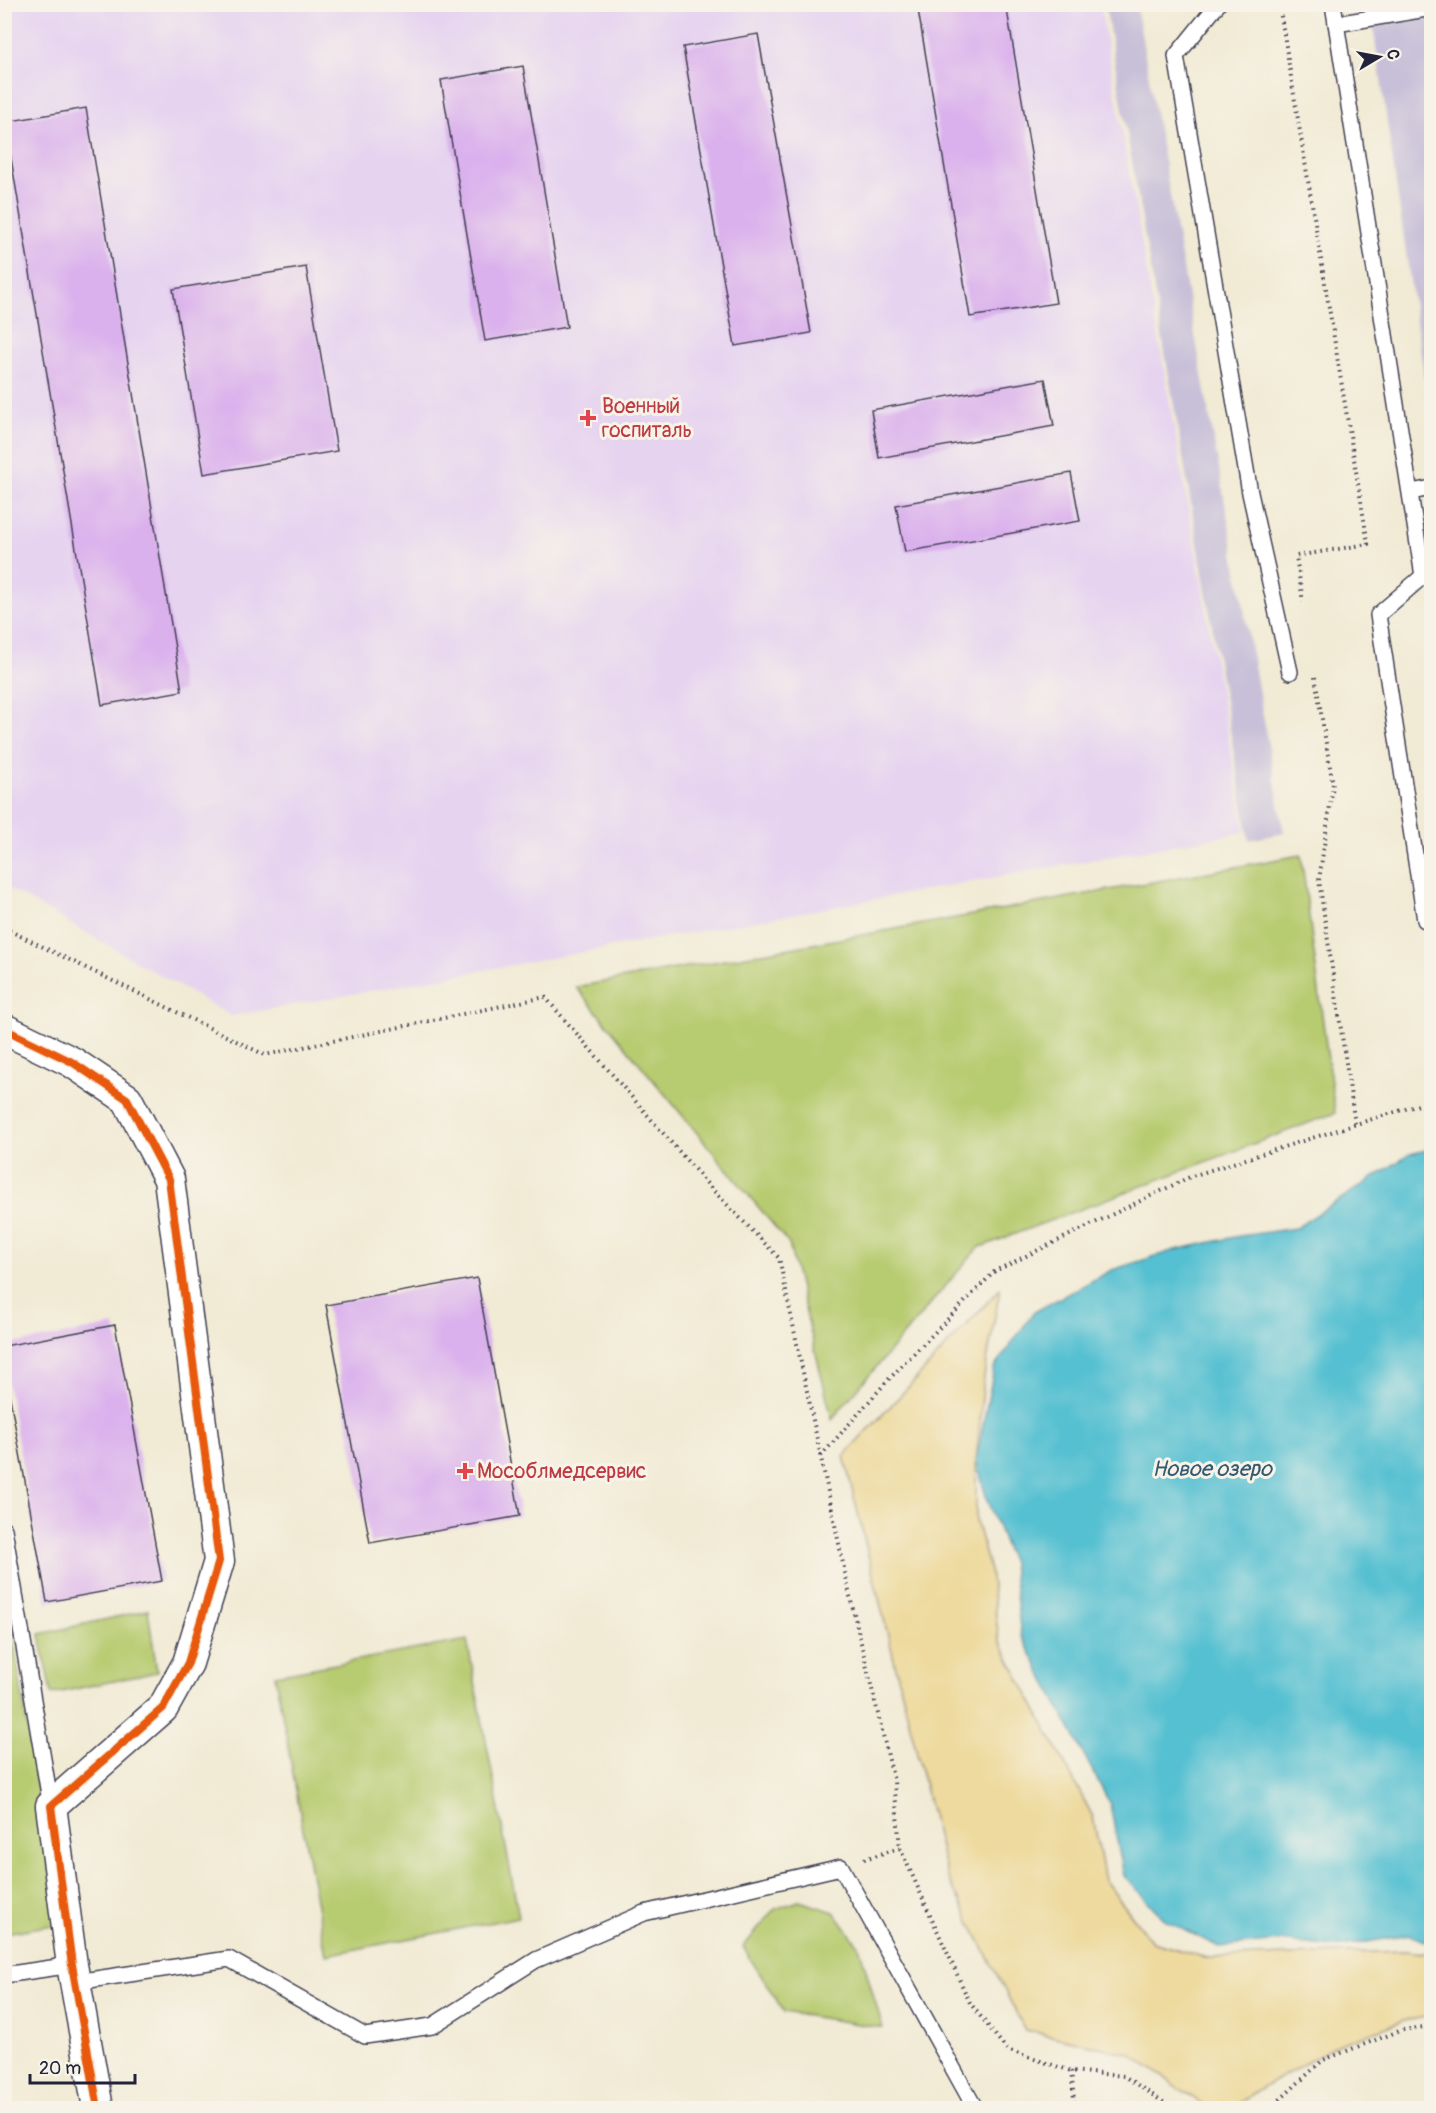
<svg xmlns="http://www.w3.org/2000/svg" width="1436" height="2113" viewBox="0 0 1436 2113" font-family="Pangolin,sans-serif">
<rect width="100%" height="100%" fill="#f7f3e8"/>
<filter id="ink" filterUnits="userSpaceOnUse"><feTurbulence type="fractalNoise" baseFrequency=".0167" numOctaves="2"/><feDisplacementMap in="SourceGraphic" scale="12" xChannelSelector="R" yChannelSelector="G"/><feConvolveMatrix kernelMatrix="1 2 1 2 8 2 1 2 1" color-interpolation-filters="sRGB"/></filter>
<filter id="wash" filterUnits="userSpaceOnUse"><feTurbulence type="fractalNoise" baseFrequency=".008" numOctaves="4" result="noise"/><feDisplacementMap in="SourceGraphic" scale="24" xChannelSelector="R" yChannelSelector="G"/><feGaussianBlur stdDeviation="1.35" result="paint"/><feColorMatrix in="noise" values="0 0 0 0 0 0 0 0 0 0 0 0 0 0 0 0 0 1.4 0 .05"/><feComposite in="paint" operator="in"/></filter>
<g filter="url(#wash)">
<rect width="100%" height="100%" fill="#f1ead4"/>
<path fill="#e6d3f0" d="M5 5H1100L1245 832 231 1016 5 886Z"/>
<g fill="#c8c0d8">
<path d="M1105 5H1136L1284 833 1249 840Z"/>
<path d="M1370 5H1431V424Z"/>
</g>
<g fill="#b7cb6f" stroke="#6c7655" stroke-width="1.5">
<path d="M1301 855 1335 1113 978 1248 832 1419 789 1244 576 987Z"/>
<path d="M4 1582 59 1924 5 1933H4Z"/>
<path d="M148 1610 157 1672 51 1694 40 1634Z"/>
<path d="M467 1640 519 1917 326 1955 275 1675Z"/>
<path d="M799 1901 834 1912 859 1946 883 2028 784 2012 743 1947 775 1909Z"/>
</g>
<path fill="#eeda9e" stroke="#887e6c" stroke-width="1.5" d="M1000 1289 984 1376 976 1460V1521L990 1571 999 1640 1093 1817 1105 1881 1152 1942 1207 1958 1405 1951 1431 1954V2016L1403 2021 1335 2046 1266 2086 1231 2108H1208L1130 2054 1025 2030 947 1876 844 1456Z"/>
<path fill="#55c0d1" stroke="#3c7186" stroke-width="1.5" d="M1431 1149V1944L1410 1935 1335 1947 1279 1941 1219 1947 1166 1921 1124 1876 1110 1804 1021 1635 1012 1563 987 1500 976 1460 994 1368 1034 1312 1112 1270 1175 1250 1240 1236 1296 1228 1410 1154Z"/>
<g id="blocks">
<g fill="#dab0ed">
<path d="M917 4H1006L1056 303 970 317Z"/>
<path d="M758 34 811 333 735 346 683 47Z"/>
<path d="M523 66 567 327 485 341 441 80Z"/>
<path d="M86 108 182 691 102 705 5 122Z"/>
<path d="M306 267 337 451 204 474 173 289Z"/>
<path d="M1045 379 1054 426 879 458 871 410Z"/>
<path d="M1071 473 1080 521 905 552 896 505Z"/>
<path d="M477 1278 520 1516 370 1543 326 1305Z"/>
<path d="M115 1325 162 1581 47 1602 4 1365V1346Z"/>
</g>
</g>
</g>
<g filter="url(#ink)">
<use href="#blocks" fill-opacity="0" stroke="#414052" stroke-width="1.5"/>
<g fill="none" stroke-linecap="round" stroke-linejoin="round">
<g stroke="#414052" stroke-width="18">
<g id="service">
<path d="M1218 4 1176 56 1250 493 1290 672"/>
<path d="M1333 4 1423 576"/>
<path d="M1336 24 1432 8"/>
<path d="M1411 492 1432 488"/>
<path d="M1432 574 1423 576 1378 615 1425 920 1432 918"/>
<path d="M4 1529 51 1806"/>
<path d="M4 1975 72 1965"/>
<path d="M76 1982 229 1959 365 2036 432 2026 536 1960 644 1913 841 1867 975 2108"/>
</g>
</g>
<g stroke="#414052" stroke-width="33">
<path id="minor" d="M4 1029 72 1062 127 1099 169 1179 219 1561 188 1663 163 1708 51 1806 72 1965 98 2108"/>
</g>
<g stroke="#414052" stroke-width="4" stroke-dasharray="1.5 4.5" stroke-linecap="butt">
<path d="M1279 4 1368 544 1296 556 1303 602"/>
<path d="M1315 677 1333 785 1319 880 1355 1124"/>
<path d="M4 928 265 1055 545 997 709 1186 779 1258 851 1601 894 1781 900 1848 970 2003 1007 2050 1071 2071 1124 2076 1172 2108"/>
<path d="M821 1456 889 1379 995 1271 1192 1176 1369 1120 1422 1104H1432"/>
<path d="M864 1859 900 1848"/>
<path d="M1071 2071 1075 2108"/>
<path d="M1271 2108 1323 2060 1402 2030 1432 2026"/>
</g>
<use href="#service" stroke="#fff" stroke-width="15"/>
<use href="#minor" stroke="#fff" stroke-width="30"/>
<g stroke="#f7f3e8" stroke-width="11">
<path id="cycleway" d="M4 1029 72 1062 127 1099 169 1179 219 1561 188 1663 163 1708 51 1806 72 1965 98 2108"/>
</g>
<use href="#cycleway" stroke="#e8590c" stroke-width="8"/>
</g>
</g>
<g fill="#e0444e" stroke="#f7f3e8" stroke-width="2">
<path d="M585 409h6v6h6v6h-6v6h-6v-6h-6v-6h6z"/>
<path d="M462 1462h6v6h6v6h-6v6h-6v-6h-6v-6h6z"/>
</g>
<g text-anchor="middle" stroke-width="6" stroke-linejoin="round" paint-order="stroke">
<g font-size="21" fill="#be3a42" stroke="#f7f3e8" text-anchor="start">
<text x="602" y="413">Военный<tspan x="602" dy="24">госпиталь</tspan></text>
<text x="477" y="1478">Мособлмедсервис</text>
</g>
<g font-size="22" font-style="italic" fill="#345970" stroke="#f7f3e8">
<text x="1212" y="1476">Новое озеро</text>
</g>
</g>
<rect width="1436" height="2113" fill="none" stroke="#f7f3e8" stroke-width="24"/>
<g transform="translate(1379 57) rotate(80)" stroke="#f7f3e8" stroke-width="4.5" paint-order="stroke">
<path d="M0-4.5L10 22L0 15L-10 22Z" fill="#22223b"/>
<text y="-9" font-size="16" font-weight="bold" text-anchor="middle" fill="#22223b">С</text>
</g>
<path d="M30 2074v9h105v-9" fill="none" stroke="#22223b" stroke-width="3"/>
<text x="39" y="2074" font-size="18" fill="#22223b" stroke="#f7f3e8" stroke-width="4.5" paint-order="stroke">20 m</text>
</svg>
